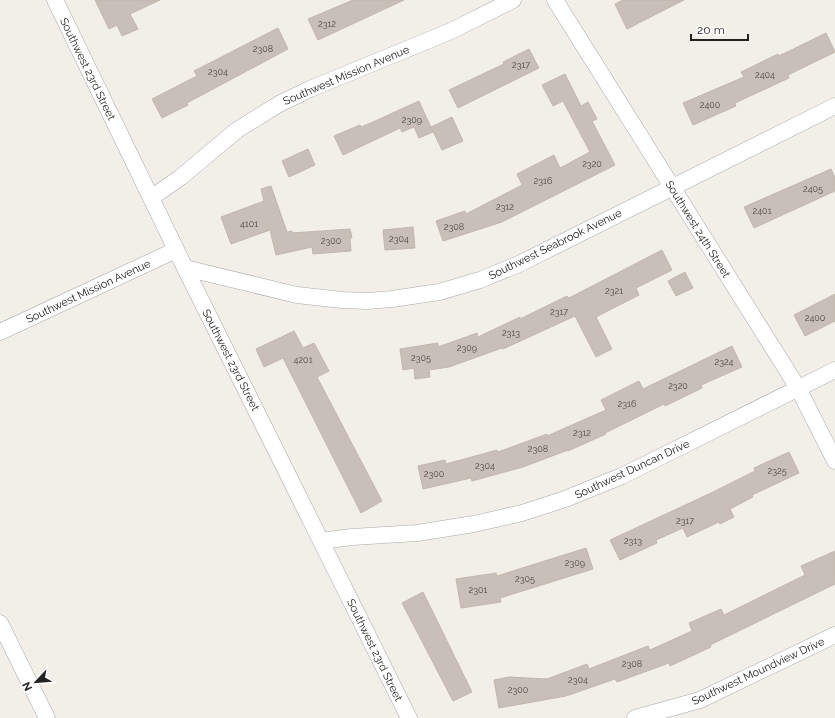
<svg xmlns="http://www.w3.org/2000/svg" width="835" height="718" viewBox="0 0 835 718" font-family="Raleway,sans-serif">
<rect width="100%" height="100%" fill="#f2efe9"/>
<g fill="#c7bfb8" stroke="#c4b6ab">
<path d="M95 0H160L130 14 138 29 122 36 117 25 109 29Z"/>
<path d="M353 0H404L318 40 308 19Z"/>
<path d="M623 0H684L627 29 615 4Z"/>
<path d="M278 28 288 49 187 103 188 105 162 118 152 99 197 76 194 71Z"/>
<path d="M826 33 835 52 788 75 789 78 735 103 736 106 693 125 683 103 744 77 741 72 778 54 779 56Z"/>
<path d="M529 49 539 68 458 108 449 90 504 64 503 62Z"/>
<path d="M565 74 581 106 588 102 597 119 592 121 615 165 502 222 443 241 436 221 465 211 466 214 522 185 517 174 554 155 560 168 590 152 563 101 553 106 542 85Z"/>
<path d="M419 101 433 132 419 138 414 127 402 132 400 128 343 155 334 136 360 125 361 127 373 122Z"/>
<path d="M452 117 463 141 442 150 431 127Z"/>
<path d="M308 149 315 165 289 177 282 161Z"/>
<path d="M831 169 835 178V191L754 228 744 207Z"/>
<path d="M271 186 287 232 292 231V233L350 229 352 238H350L351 251 313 254 312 247 276 255 270 230 231 244 221 217 264 201 261 189Z"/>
<path d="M413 227 415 248 385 250 383 230Z"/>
<path d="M662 250 672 270 636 288 639 295 596 317 612 349 596 357 575 316 503 349 502 348 449 367 429 370 430 377 415 379 414 368 403 370 400 349 438 343V347L477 333 478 337 520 317V319L567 296 569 298Z"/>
<path d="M685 272 693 288 676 296 668 281Z"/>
<path d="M835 294V321L805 336 794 315Z"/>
<path d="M294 331 303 348 314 343 329 371 317 377 382 501 361 513 283 358 264 367 256 349Z"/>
<path d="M732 346 742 367 701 385 702 388 665 406 664 404 605 433 606 434 568 451V450L523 467 472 481 471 478 423 489 418 466 445 460 446 464 497 450 498 452 547 434V436L606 410 601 400 639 381 643 389Z"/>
<path d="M789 452 799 473 752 495 753 497 730 509 734 517 720 524 719 522 687 537 683 528 656 540 657 543 620 560 610 540 711 493 755 471 754 468Z"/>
<path d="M586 548 593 569 500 598 501 602 461 608 456 579 496 573 497 576Z"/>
<path d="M835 551V584L710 645 711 647 670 666 669 663 617 682 615 679 566 696 499 708 494 680 509 677 547 679 587 664 589 669 648 646 650 650 692 631 689 623 721 609 724 615 805 575 801 566Z"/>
<path d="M423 592 472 692 453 701 402 603Z"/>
</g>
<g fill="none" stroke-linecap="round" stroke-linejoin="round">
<g stroke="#a9a9a9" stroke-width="17">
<g id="street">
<path d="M55 0 185 268 409 718"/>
<path d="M555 0 798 388 835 461"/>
<path d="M151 198 181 177 237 130 279 104 310 89 451 31 513 0"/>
<path d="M185 268 297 295 342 300 367 301 392 299 439 292 480 280 519 264 835 106"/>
<path d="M0 332 176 250"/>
<path d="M321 541 352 537 417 533 474 524 522 513 565 499 622 476 835 370"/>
<path d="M0 623 47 718"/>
<path d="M635 718 700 700 835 635"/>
</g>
</g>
<use href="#street" stroke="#fff" stroke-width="16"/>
</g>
<g text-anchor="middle" stroke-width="3.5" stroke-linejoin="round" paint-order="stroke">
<g font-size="9" fill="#4b4948">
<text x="327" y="27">2312</text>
<text x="263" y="52">2308</text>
<text x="521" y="68">2317</text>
<text x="218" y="75">2304</text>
<text x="765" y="78">2404</text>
<text x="710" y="108">2400</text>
<text x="412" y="123">2309</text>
<text x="592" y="167">2320</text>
<text x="543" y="184">2316</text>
<text x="813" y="192">2405</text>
<text x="505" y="210">2312</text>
<text x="762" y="214">2401</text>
<text x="249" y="227">4101</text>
<text x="454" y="230">2308</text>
<text x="399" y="242">2304</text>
<text x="331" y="244">2300</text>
<text x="614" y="294">2321</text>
<text x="559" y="315">2317</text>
<text x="815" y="321">2400</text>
<text x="511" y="336">2313</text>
<text x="467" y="351">2309</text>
<text x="421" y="361">2305</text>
<text x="303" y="363">4201</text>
<text x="724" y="365">2324</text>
<text x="678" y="389">2320</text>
<text x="627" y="407">2316</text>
<text x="582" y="436">2312</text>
<text x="538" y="452">2308</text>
<text x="485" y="469">2304</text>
<text x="777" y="474">2325</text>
<text x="434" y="477">2300</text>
<text x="685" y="524">2317</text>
<text x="633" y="544">2313</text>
<text x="575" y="566">2309</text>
<text x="525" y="582">2305</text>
<text x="478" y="593">2301</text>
<text x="632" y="667">2308</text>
<text x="578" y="683">2304</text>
<text x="518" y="693">2300</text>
</g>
<g font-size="11" fill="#222" stroke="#fff">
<text transform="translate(88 69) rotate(64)" y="4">Southwest 23rd Street</text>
<text transform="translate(346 75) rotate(-23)" y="4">Southwest Mission Avenue</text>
<text transform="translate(698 229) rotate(58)" y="4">Southwest 24th Street</text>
<text transform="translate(555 244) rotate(-26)" y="4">Southwest Seabrook Avenue</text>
<text transform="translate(88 291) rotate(-25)" y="4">Southwest Mission Avenue</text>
<text transform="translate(231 360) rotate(63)" y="4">Southwest 23rd Street</text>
<text transform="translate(632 469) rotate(-25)" y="4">Southwest Duncan Drive</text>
<text transform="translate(375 650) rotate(64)" y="4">Southwest 23rd Street</text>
<text transform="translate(758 671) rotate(-25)" y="4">Southwest Moundview Drive</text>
</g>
</g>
<g transform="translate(36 682) rotate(244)" stroke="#ffffff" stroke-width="3" paint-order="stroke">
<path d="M0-3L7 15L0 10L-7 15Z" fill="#222222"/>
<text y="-6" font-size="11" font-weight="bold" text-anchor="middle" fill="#222222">N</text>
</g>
<path d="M691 34v6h57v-6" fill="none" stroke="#222222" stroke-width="2"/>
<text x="697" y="34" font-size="12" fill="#222222" stroke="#ffffff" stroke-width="3" paint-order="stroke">20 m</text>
</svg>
